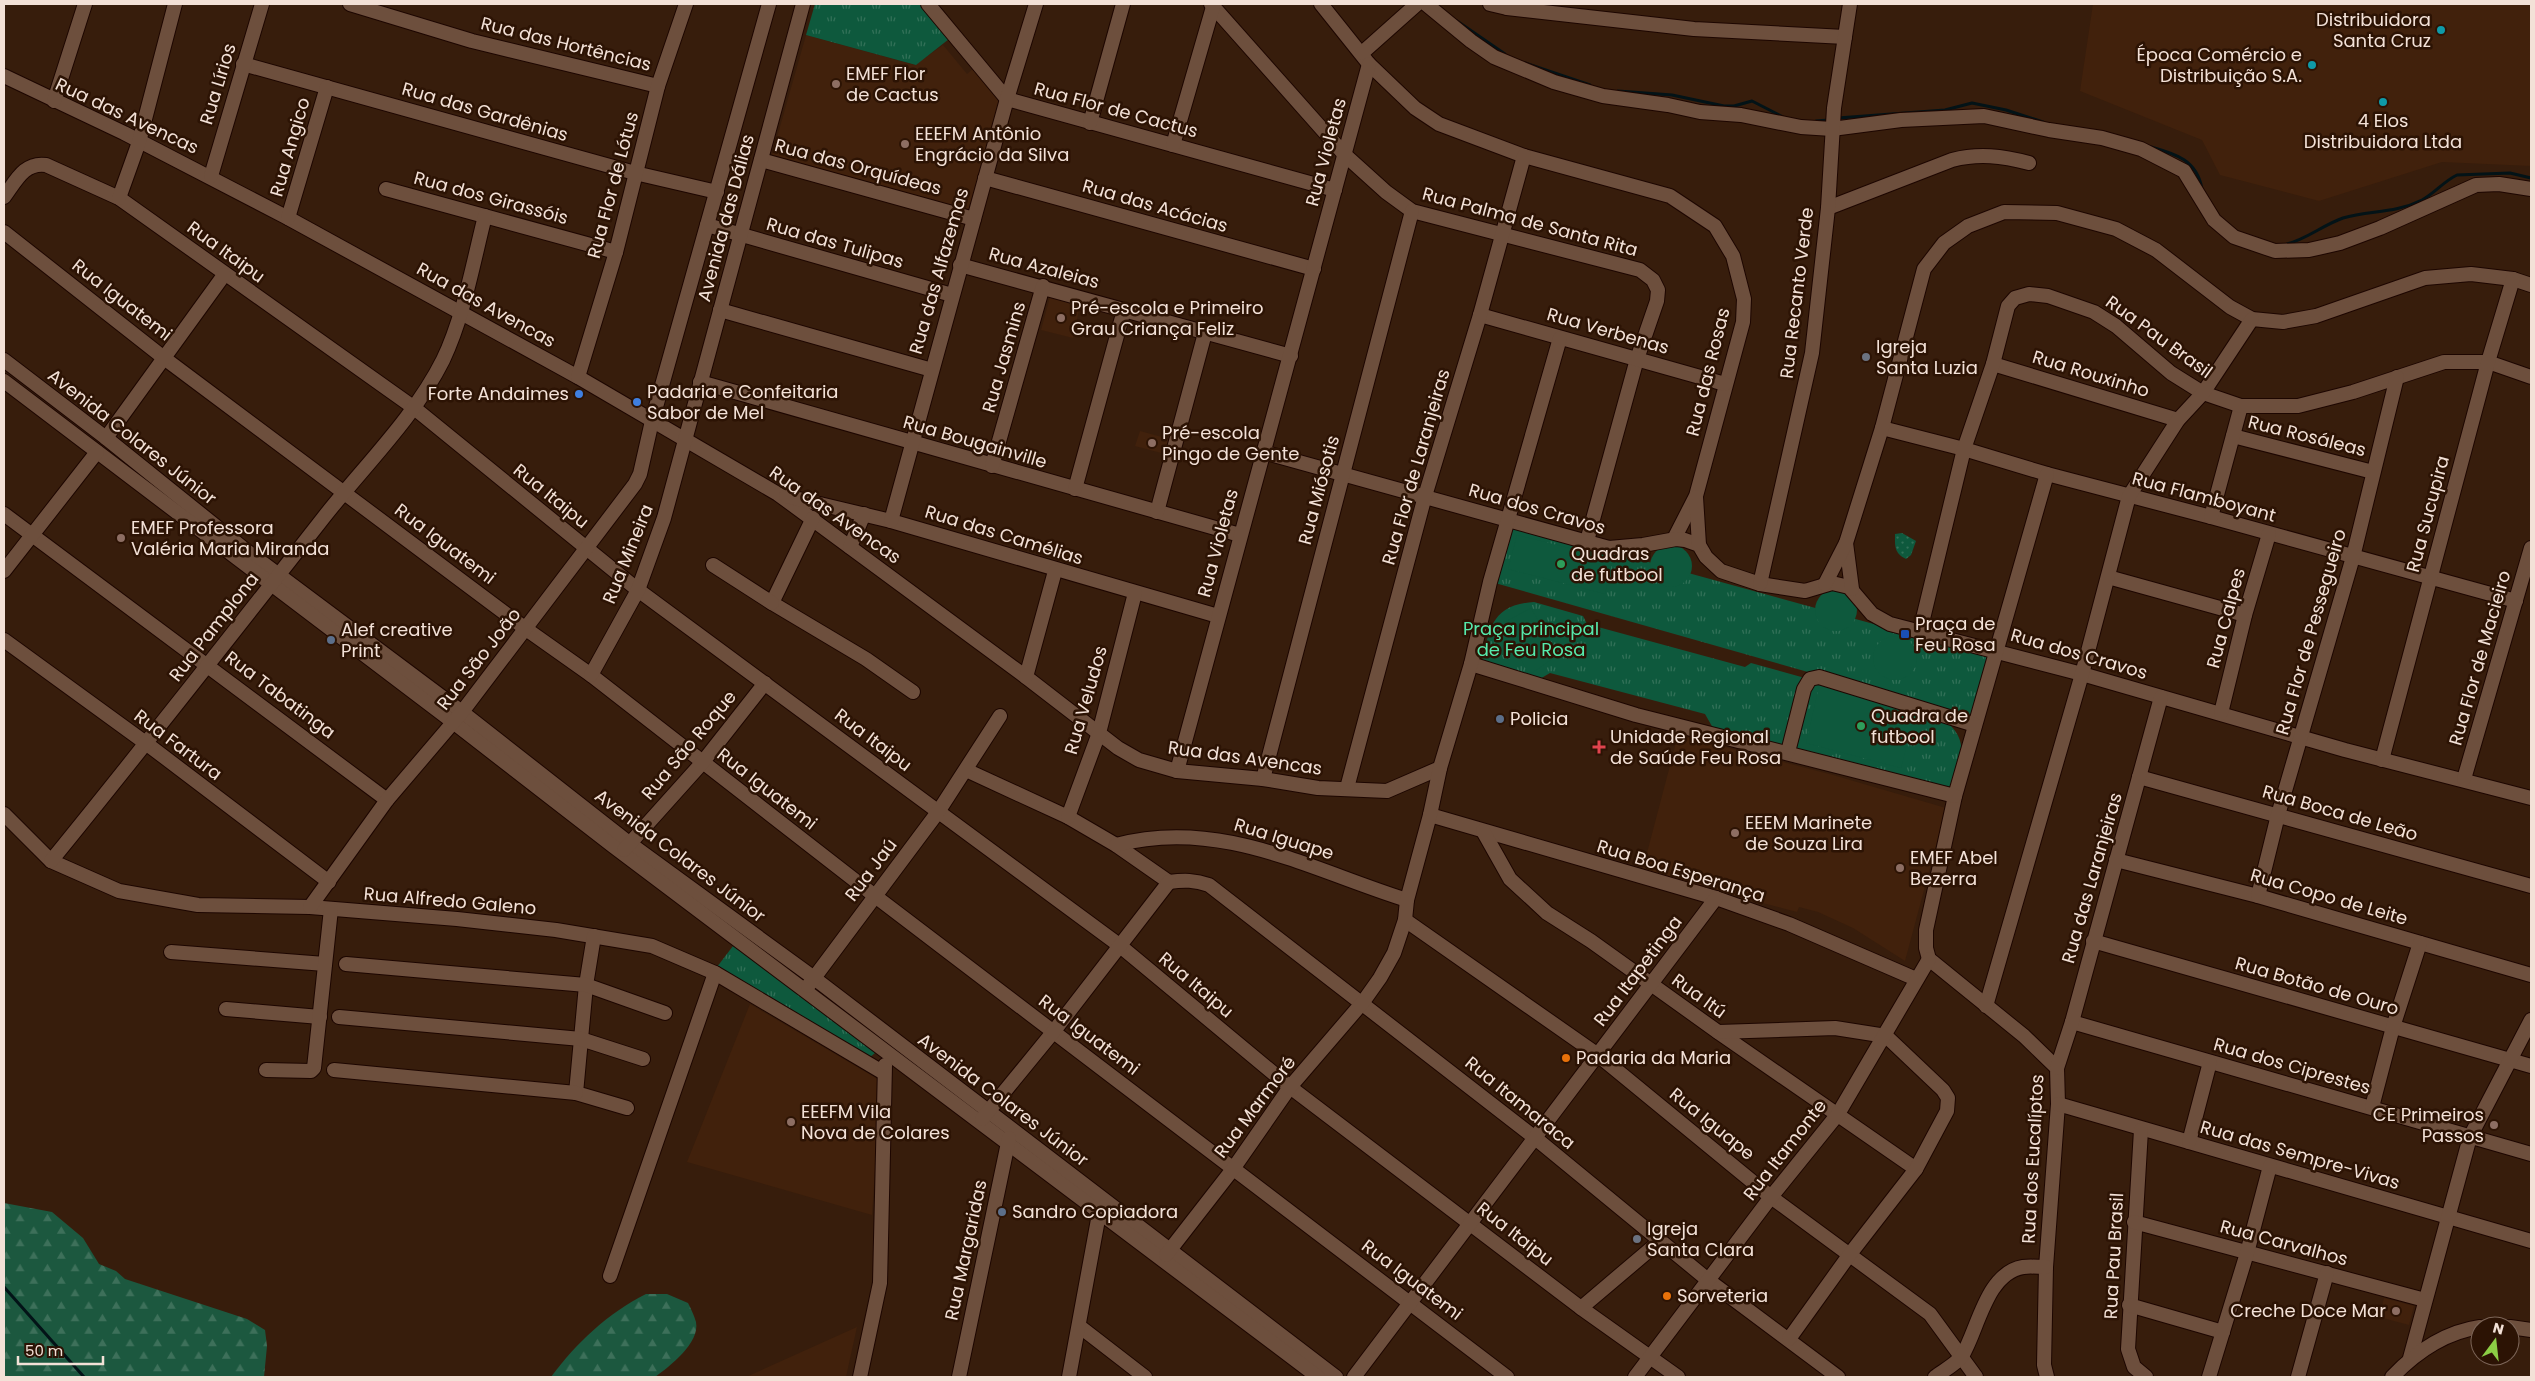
<svg xmlns="http://www.w3.org/2000/svg" width="2535" height="1381" viewBox="0 0 2535 1381" font-family="Poppins,sans-serif">
<defs>
<pattern id="grass-dots" width="8" height="8" patternUnits="userSpaceOnUse" patternTransform="scale(1.25)"><rect width="8" height="8" fill="#0e593d"/><path d="M2 2h.1M6 6h.1" fill="none" stroke="#327158" stroke-width="1.8" stroke-linecap="round"/></pattern>
<pattern id="forest-firs" width="22" height="20" patternUnits="userSpaceOnUse" patternTransform="scale(1.25)"><rect width="22" height="20" fill="#1c583f"/><path d="M5 1l3.5 6h-7zM16 11l3.5 6h-7z" fill="#3d705a"/></pattern>
<pattern id="park-tufts" width="24" height="20" patternUnits="userSpaceOnUse" patternTransform="scale(1.25)"><rect width="24" height="20" fill="#0e593d"/><path d="M3 7l-1-3M5 7V3M7 7l1-3M15 17l-1-3M17 17v-4M19 17l1-3" fill="none" stroke="#327158"/></pattern>
</defs>
<rect width="100%" height="100%" fill="#371d0c"/>
<g fill="#41210c">
<path d="M2093 4H2531V166L2442 162 2319 201 2220 175 2202 140 2080 91Z"/>
<path d="M806 35 915 65 943 45 967 74 973 69 999 102 969 210 772 155Z"/>
<path d="M1050 297 1080 306 1073 338 1041 330Z"/>
<path d="M1140 431 1169 439 1165 454 1135 446Z"/>
<path d="M1678 735 1833 775 1946 808 1905 961 1853 928 1818 912 1799 907 1797 912 1642 872Z"/>
<path d="M750 1004 881 1081 872 1215 687 1162Z"/>
<path d="M2384 1298 2414 1306 2409 1325 2379 1317Z"/>
<path d="M857 1327 846 1377H746Z"/>
</g>
<path fill="url(#grass-dots)" d="M1902 533 1916 541 1911 555 1906 559C1894 553 1895 546 1895 534Z"/>
<g fill="url(#forest-firs)">
<path d="M4 1203 52 1212 83 1238 99 1264 116 1271 125 1279 247 1319 265 1330 267 1346 264 1377H4Z"/>
<path d="M646 1294H667L688 1303C691 1309 694 1315 696 1322 700 1343 670 1366 655 1377H551C577 1342 607 1314 646 1294Z"/>
</g>
<g fill="url(#park-tufts)">
<path d="M815 4H921L949 39 916 65 806 35Z"/>
<path d="M1510 524 1994 657 1977 720 1495 583Z"/>
<path d="M1534 602 1583 616 1587 624 1745 667 1751 663 1938 715C1973 740 1961 756 1951 792L1713 728 1705 714 1550 673 1538 680 1481 664C1490 629 1491 605 1534 602Z"/>
<path d="M733 946 875 1048V1053L870 1057 717 967Z"/>
</g>
<g fill="#0e593d">
<path d="M1517 535 1613 559 1605 594 1508 569Z"/>
<circle cx="1671" cy="566" r="21"/>
<circle cx="1836" cy="610" r="21"/>
<path d="M1531 608 1558 655 1529 675 1503 623Z"/>
<circle cx="1895" cy="658" r="22"/>
<path d="M1820 682 1916 709 1901 768 1806 743Z"/>
</g>
<g fill="none" stroke-linecap="round" stroke-linejoin="round">
<g stroke="#031317" stroke-width="3">
<path d="M1457 21 1505 54"/>
<path d="M1525 63 1590 85"/>
<path d="M1618 91 1672 95 1724 106H1734L1752 101 1785 118"/>
<path d="M1838 118 1945 110 1972 103 2006 110 2043 122"/>
<path d="M1816 121 1829 120"/>
<path d="M2151 147C2176 154 2197 160 2202 189"/>
<path d="M2287 244C2307 239 2323 225 2343 218 2370 210 2394 214 2422 200 2435 193 2444 181 2457 175L2510 173 2531 178"/>
<path d="M4 1287 84 1377"/>
</g>
<g stroke="#1d0600" stroke-width="16">
<g id="minor">
<path d="M350 4 472 41 658 86"/>
<path d="M928 4 1007 99 1335 190"/>
<path d="M1211 4 1345 155 1386 192 1412 211 1640 270 1653 280 1658 290 1657 301 1637 359 1587 541"/>
<path d="M1321 4 1369 64 1415 108 1439 124 1524 156 1670 196 1715 226 1733 256 1744 299 1743 322 1696 496 1674 539"/>
<path d="M1426 4 1471 41 1494 57 1554 82 1603 96 1668 105 1700 112 1741 115 1801 127 1832 129 1901 120 1984 116 2049 130 2102 138 2141 149 2184 171 2214 220 2234 237 2275 251 2309 250 2340 243 2380 228 2476 185 2499 184 2531 189"/>
<path d="M1490 4 1507 8V4"/>
<path d="M1507 8 1694 29 1845 37"/>
<path d="M1362 53 1417 4"/>
<path d="M243 64 635 173 717 192"/>
<path d="M4 76 124 133 288 218 578 377 778 494 1026 677 1118 748 1139 760 1177 771 1263 779 1318 788 1387 791 1440 768"/>
<path d="M54 101 85 4"/>
<path d="M1090 123 1123 4"/>
<path d="M1173 145 1213 7"/>
<path d="M761 160 974 219"/>
<path d="M211 176 262 4"/>
<path d="M985 178 1314 269"/>
<path d="M386 189 616 252"/>
<path d="M4 197C16 181 24 162 46 165L119 198 413 407 638 590 1119 945 1290 1087 1581 1308 1678 1377"/>
<path d="M119 198 139 142 175 4"/>
<path d="M1828 208 1952 160C1979 153 2002 156 2029 163"/>
<path d="M288 218 327 87"/>
<path d="M707 225 952 295"/>
<path d="M4 232 164 358 526 629 591 675 875 896 1507 1377"/>
<path d="M960 265 1291 356"/>
<path d="M720 310 932 370"/>
<path d="M1480 315 1725 384"/>
<path d="M4 360 106 438 244 549 462 712 629 843 814 978 1336 1377"/>
<path d="M1993 364 2178 420"/>
<path d="M578 377 616 252 658 86 686 4"/>
<path d="M4 381 453 722 613 846 1318 1377"/>
<path d="M700 382 1240 535"/>
<path d="M1882 428 1964 449 2047 474 2211 517 2516 601"/>
<path d="M2233 436 2373 472"/>
<path d="M106 438 224 275"/>
<path d="M1263 452 1609 548 1643 545 1676 539 1685 540 1699 545 1706 557 1721 571 1760 584 1805 591 1832 583 1849 587 1872 614 1890 624 2082 674 2345 750 2531 798"/>
<path d="M992 466 1043 286"/>
<path d="M2047 474 1955 796 1926 930V948L1929 959 2024 1036 2057 1068 2058 1104 2046 1267 2044 1365 2047 1377"/>
<path d="M1075 489 1124 310"/>
<path d="M786 496 891 521 1218 616"/>
<path d="M1696 497 1699 545"/>
<path d="M1157 512 1205 333"/>
<path d="M4 514 387 800"/>
<path d="M2211 517 2241 406"/>
<path d="M813 518 772 603 866 659 913 692"/>
<path d="M891 521 1007 99 1036 4"/>
<path d="M1846 543 1852 589"/>
<path d="M850 547 864 514"/>
<path d="M713 565 772 603"/>
<path d="M4 571 97 452"/>
<path d="M2108 577 2245 615"/>
<path d="M1760 584 1812 353 1828 208 1834 108 1850 4"/>
<path d="M1825 584 1846 543 1882 428 1924 269 1944 243 1968 226 2004 212 2057 213 2116 229 2156 250 2230 307 2252 319 2283 322 2316 316 2425 278 2471 274 2513 279 2531 285"/>
<path d="M1920 631 1964 449 1993 364 2008 306 2015 298 2029 294 2048 296 2094 312 2116 326 2171 373 2203 393 2241 406H2298L2353 392 2444 362H2488L2531 377"/>
<path d="M4 640 147 744 329 882"/>
<path d="M1471 664 1636 715 1955 796"/>
<path d="M591 675 638 590 664 518 803 4"/>
<path d="M1026 677 1055 571"/>
<path d="M2221 713 2245 615 2269 534"/>
<path d="M1788 752 1804 689 1810 679 1819 677 1975 725"/>
<path d="M2382 760 2488 362 2513 279"/>
<path d="M966 770 1068 817 1116 845 1169 882"/>
<path d="M1177 771 1369 64"/>
<path d="M2139 777 2531 886"/>
<path d="M1263 779 1412 211"/>
<path d="M2464 779 2531 548"/>
<path d="M1347 788 1425 496 1480 315 1524 156"/>
<path d="M4 814 51 861 119 891 198 905 310 907 457 919 556 930 652 946 715 973 884 1073"/>
<path d="M1430 815 1716 898 1789 924 1916 979"/>
<path d="M1068 817 1099 733 1135 593"/>
<path d="M1483 831 1510 879 1547 913 1591 941 1718 1032 1916 1169"/>
<path d="M1116 845C1220 817 1311 870 1407 900"/>
<path d="M624 850 702 763 765 683"/>
<path d="M2116 860 2258 896 2531 975"/>
<path d="M51 861C144 747 234 632 324 517 364 466 414 418 443 360 464 316 473 263 485 216"/>
<path d="M1169 882C1184 880 1195 880 1209 885L1534 1137 1708 1280 1838 1377"/>
<path d="M2258 896 2278 815 2353 557 2397 377"/>
<path d="M310 907 387 800 462 712 635 484 640 474 652 421 769 4"/>
<path d="M1405 920 1598 1055 1771 1197 1930 1314 1976 1377"/>
<path d="M594 936 586 985 576 1093 627 1108"/>
<path d="M2093 941 2531 1066"/>
<path d="M171 952 325 964"/>
<path d="M346 964 586 985 665 1013"/>
<path d="M808 986 938 812 1000 716"/>
<path d="M1986 1006 2082 674 2129 496 2178 420 2203 393 2252 319"/>
<path d="M226 1009 320 1017"/>
<path d="M339 1017 581 1039 643 1059"/>
<path d="M2072 1022 2531 1154"/>
<path d="M1718 1032 1835 1028 1886 1036 1943 1090 1948 1098 1947 1111 1916 1169 1850 1254 1789 1339"/>
<path d="M2057 1068 2072 1022 2161 697"/>
<path d="M266 1070 311 1071 314 1068 331 909"/>
<path d="M334 1070 576 1093"/>
<path d="M2058 1104 2531 1241"/>
<path d="M2372 1107 2393 1027 2420 943"/>
<path d="M982 1119 1054 1031 1169 882"/>
<path d="M2141 1130 2128 1349 2134 1367 2146 1377"/>
<path d="M2189 1142 2210 1062"/>
<path d="M2134 1222 2425 1300"/>
<path d="M1166 1255 1233 1169 1290 1087 1363 1002 1380 978 1394 953 1405 920 1407 900 1430 815 1440 768 1471 664 1490 582 1560 338"/>
<path d="M610 1276 715 973"/>
<path d="M2129 1305 2223 1332"/>
<path d="M1581 1308 1660 1241"/>
<path d="M1079 1326 1145 1377"/>
<path d="M2510 1327 2531 1330"/>
<path d="M2410 1358 2470 1137 2531 1020"/>
<path d="M860 1377 880 1283 885 1065"/>
<path d="M959 1377 1009 1138"/>
<path d="M1069 1377 1099 1214 1104 1207"/>
<path d="M1354 1377 1716 898"/>
<path d="M1635 1377 1771 1197 1838 1114 1929 959"/>
<path d="M1935 1377C1943 1371 1956 1364 1962 1356 1978 1330 1986 1273 2023 1267 2030 1266 2039 1267 2046 1267"/>
<path d="M2209 1377 2247 1253 2270 1166"/>
<path d="M2298 1377 2327 1273"/>
<path d="M2392 1377C2416 1352 2445 1332 2480 1327"/>
</g>
</g>
<use href="#minor" stroke="#6d4f3d" stroke-width="14"/>
</g>
<g fill="#0f9aa8" stroke="#2c1304" stroke-width="2">
<circle cx="2441" cy="30" r="5"/>
<circle cx="2312" cy="65" r="5"/>
<circle cx="2383" cy="102" r="5"/>
</g>
<g fill="#8d6e63" stroke="#2c1304" stroke-width="2">
<circle cx="836" cy="84" r="5"/>
<circle cx="905" cy="144" r="5"/>
<circle cx="1061" cy="318" r="5"/>
<circle cx="1152" cy="443" r="5"/>
<circle cx="121" cy="538" r="5"/>
<circle cx="1735" cy="833" r="5"/>
<circle cx="1900" cy="868" r="5"/>
<circle cx="791" cy="1122" r="5"/>
<circle cx="2494" cy="1125" r="5"/>
<circle cx="2396" cy="1311" r="5"/>
</g>
<g fill="#6b7280" stroke="#2c1304" stroke-width="2">
<circle cx="1866" cy="357" r="5"/>
<circle cx="1637" cy="1239" r="5"/>
</g>
<g fill="#3f7fe0" stroke="#2c1304" stroke-width="2">
<circle cx="579" cy="394" r="5"/>
<circle cx="637" cy="402" r="5"/>
</g>
<g fill="#2e9e5b" stroke="#2c1304" stroke-width="2">
<circle cx="1561" cy="564" r="5"/>
<circle cx="1861" cy="726" r="5"/>
</g>
<rect fill="#1a4fb4" stroke="#2c1304" stroke-width="2" x="1900" y="629" width="10" height="10" rx="2.5"/>
<g fill="#5c6f8a" stroke="#2c1304" stroke-width="2">
<circle cx="331" cy="640" r="5"/>
<circle cx="1500" cy="719" r="5"/>
<circle cx="1002" cy="1212" r="5"/>
</g>
<path fill="#e0444e" stroke="#2c1304" stroke-width="2" d="M1596.5 739.5h5v5h5v5h-5v5h-5v-5h-5v-5h5z"/>
<g fill="#e8710a" stroke="#2c1304" stroke-width="2">
<circle cx="1566" cy="1058" r="5"/>
<circle cx="1667" cy="1296" r="5"/>
</g>
<g text-anchor="middle" stroke-width="5" stroke-linejoin="round" paint-order="stroke">
<g font-size="18" fill="#f3e1d7" stroke="#2c1304" text-anchor="start">
<text x="2431" y="26" text-anchor="end">Distribuidora<tspan x="2431" dy="21">Santa Cruz</tspan></text>
<text x="2302" y="61" text-anchor="end">Época Comércio e<tspan x="2302" dy="21">Distribuição S.A.</tspan></text>
<text x="846" y="80">EMEF Flor<tspan x="846" dy="21">de Cactus</tspan></text>
<text x="2383" y="127" text-anchor="middle">4 Elos<tspan x="2383" dy="21">Distribuidora Ltda</tspan></text>
<text x="915" y="140">EEEFM Antônio<tspan x="915" dy="21">Engrácio da Silva</tspan></text>
<text x="1071" y="314">Pré-escola e Primeiro<tspan x="1071" dy="21">Grau Criança Feliz</tspan></text>
<text x="1876" y="353">Igreja<tspan x="1876" dy="21">Santa Luzia</tspan></text>
<text x="647" y="398">Padaria e Confeitaria<tspan x="647" dy="21">Sabor de Mel</tspan></text>
<text x="569" y="400" text-anchor="end">Forte Andaimes</text>
<text x="1162" y="439">Pré-escola<tspan x="1162" dy="21">Pingo de Gente</tspan></text>
<text x="131" y="534">EMEF Professora<tspan x="131" dy="21">Valéria Maria Miranda</tspan></text>
<text x="1571" y="560">Quadras<tspan x="1571" dy="21">de futbool</tspan></text>
<text x="1915" y="630">Praça de<tspan x="1915" dy="21">Feu Rosa</tspan></text>
<text x="341" y="636">Alef creative<tspan x="341" dy="21">Print</tspan></text>
<text x="1871" y="722">Quadra de<tspan x="1871" dy="21">futbool</tspan></text>
<text x="1510" y="725">Policia</text>
<text x="1610" y="743">Unidade Regional<tspan x="1610" dy="21">de Saúde Feu Rosa</tspan></text>
<text x="1745" y="829">EEEM Marinete<tspan x="1745" dy="21">de Souza Lira</tspan></text>
<text x="1910" y="864">EMEF Abel<tspan x="1910" dy="21">Bezerra</tspan></text>
<text x="1576" y="1064">Padaria da Maria</text>
<text x="801" y="1118">EEEFM Vila<tspan x="801" dy="21">Nova de Colares</tspan></text>
<text x="2484" y="1121" text-anchor="end">CE Primeiros<tspan x="2484" dy="21">Passos</tspan></text>
<text x="1012" y="1218">Sandro Copiadora</text>
<text x="1647" y="1235">Igreja<tspan x="1647" dy="21">Santa Clara</tspan></text>
<text x="1677" y="1302">Sorveteria</text>
<text x="2386" y="1317" text-anchor="end">Creche Doce Mar</text>
</g>
<g font-size="18" fill="#f3e1d7" stroke="#2c1304">
<text transform="translate(566 44) rotate(14)" y="6">Rua das Hortências</text>
<text transform="translate(218 84) rotate(-73)" y="6">Rua Lírios</text>
<text transform="translate(1116 110) rotate(15)" y="6">Rua Flor de Cactus</text>
<text transform="translate(485 112) rotate(16)" y="6">Rua das Gardênias</text>
<text transform="translate(127 116) rotate(25)" y="6">Rua das Avencas</text>
<text transform="translate(290 147) rotate(-74)" y="6">Rua Angico</text>
<text transform="translate(1326 152) rotate(-75)" y="6">Rua Violetas</text>
<text transform="translate(858 167) rotate(15)" y="6">Rua das Orquídeas</text>
<text transform="translate(613 185) rotate(-75)" y="6">Rua Flor de Lótus</text>
<text transform="translate(491 198) rotate(15)" y="6">Rua dos Girassóis</text>
<text transform="translate(1155 206) rotate(16)" y="6">Rua das Acácias</text>
<text transform="translate(726 218) rotate(-75)" y="6">Avenida das Dálias</text>
<text transform="translate(1530 222) rotate(15)" y="6">Rua Palma de Santa Rita</text>
<text transform="translate(835 243) rotate(16)" y="6">Rua das Tulipas</text>
<text transform="translate(226 252) rotate(36)" y="6">Rua Itaipu</text>
<text transform="translate(1044 268) rotate(15)" y="6">Rua Azaleias</text>
<text transform="translate(939 271) rotate(-74)" y="6">Rua das Alfazemas</text>
<text transform="translate(1797 293) rotate(-83)" y="6">Rua Recanto Verde</text>
<text transform="translate(122 300) rotate(38)" y="6">Rua Iguatemi</text>
<text transform="translate(486 305) rotate(29)" y="6">Rua das Avencas</text>
<text transform="translate(1608 331) rotate(16)" y="6">Rua Verbenas</text>
<text transform="translate(2159 337) rotate(36)" y="6">Rua Pau Brasil</text>
<text transform="translate(1004 357) rotate(-74)" y="6">Rua Jasmins</text>
<text transform="translate(1708 372) rotate(-76)" y="6">Rua das Rosas</text>
<text transform="translate(2091 374) rotate(17)" y="6">Rua Rouxinho</text>
<text transform="translate(2307 436) rotate(14)" y="6">Rua Rosáleas</text>
<text transform="translate(132 437) rotate(38)" y="6">Avenida Colares Júnior</text>
<text transform="translate(975 442) rotate(16)" y="6">Rua Bougainville</text>
<text transform="translate(1416 467) rotate(-74)" y="6">Rua Flor de Laranjeiras</text>
<text transform="translate(1319 490) rotate(-75)" y="6">Rua Miósotis</text>
<text transform="translate(551 496) rotate(39)" y="6">Rua Itaipu</text>
<text transform="translate(2204 497) rotate(15)" y="6">Rua Flamboyant</text>
<text transform="translate(1537 509) rotate(16)" y="6">Rua dos Cravos</text>
<text transform="translate(2428 514) rotate(-75)" y="6">Rua Sucupira</text>
<text transform="translate(835 515) rotate(35)" y="6">Rua das Avencas</text>
<text transform="translate(1004 535) rotate(17)" y="6">Rua das Camélias</text>
<text transform="translate(1218 543) rotate(-75)" y="6">Rua Violetas</text>
<text transform="translate(445 544) rotate(37)" y="6">Rua Iguatemi</text>
<text transform="translate(628 554) rotate(-68)" y="6">Rua Mineira</text>
<text transform="translate(2226 618) rotate(-75)" y="6">Rua Calpes</text>
<text transform="translate(214 627) rotate(-52)" y="6">Rua Pamplona</text>
<text transform="translate(2311 632) rotate(-74)" y="6">Rua Flor de Pessegueiro</text>
<text transform="translate(2079 654) rotate(16)" y="6">Rua dos Cravos</text>
<text transform="translate(2480 658) rotate(-74)" y="6">Rua Flor de Macieiro</text>
<text transform="translate(479 659) rotate(-52)" y="6">Rua São João</text>
<text transform="translate(280 695) rotate(37)" y="6">Rua Tabatinga</text>
<text transform="translate(1086 700) rotate(-74)" y="6">Rua Veludos</text>
<text transform="translate(873 740) rotate(37)" y="6">Rua Itaipu</text>
<text transform="translate(178 745) rotate(37)" y="6">Rua Fartura</text>
<text transform="translate(689 745) rotate(-50)" y="6">Rua São Roque</text>
<text transform="translate(1245 758) rotate(8)" y="6">Rua das Avencas</text>
<text transform="translate(767 789) rotate(38)" y="6">Rua Iguatemi</text>
<text transform="translate(2340 813) rotate(16)" y="6">Rua Boca de Leão</text>
<text transform="translate(1284 839) rotate(17)" y="6">Rua Iguape</text>
<text transform="translate(680 856) rotate(37)" y="6">Avenida Colares Júnior</text>
<text transform="translate(871 870) rotate(-53)" y="6">Rua Jaú</text>
<text transform="translate(1681 871) rotate(17)" y="6">Rua Boa Esperança</text>
<text transform="translate(2092 878) rotate(-74)" y="6">Rua das Laranjeiras</text>
<text transform="translate(2329 897) rotate(16)" y="6">Rua Copo de Leite</text>
<text transform="translate(450 901) rotate(5)" y="6">Rua Alfredo Galeno</text>
<text transform="translate(1638 971) rotate(-53)" y="6">Rua Itapetinga</text>
<text transform="translate(1196 985) rotate(40)" y="6">Rua Itaipu</text>
<text transform="translate(2317 986) rotate(16)" y="6">Rua Botão de Ouro</text>
<text transform="translate(1699 996) rotate(36)" y="6">Rua Itú</text>
<text transform="translate(1089 1035) rotate(37)" y="6">Rua Iguatemi</text>
<text transform="translate(2292 1066) rotate(16)" y="6">Rua dos Ciprestes</text>
<text transform="translate(1003 1100) rotate(37)" y="6">Avenida Colares Júnior</text>
<text transform="translate(1520 1103) rotate(39)" y="6">Rua Itamaraca</text>
<text transform="translate(1255 1107) rotate(-53)" y="6">Rua Marmoré</text>
<text transform="translate(1712 1124) rotate(39)" y="6">Rua Iguape</text>
<text transform="translate(1785 1150) rotate(-52)" y="6">Rua Itamonte</text>
<text transform="translate(2300 1155) rotate(16)" y="6">Rua das Sempre-Vivas</text>
<text transform="translate(2033 1159) rotate(-87)" y="6">Rua dos Eucalíptos</text>
<text transform="translate(1515 1234) rotate(38)" y="6">Rua Itaipu</text>
<text transform="translate(2284 1243) rotate(15)" y="6">Rua Carvalhos</text>
<text transform="translate(966 1250) rotate(-78)" y="6">Rua Margaridas</text>
<text transform="translate(2114 1256) rotate(-87)" y="6">Rua Pau Brasil</text>
<text transform="translate(1412 1280) rotate(37)" y="6">Rua Iguatemi</text>
</g>
<g font-size="18" fill="#56eaac" stroke="#2c1304">
<text x="1531" y="635">Praça principal<tspan x="1531" dy="21">de Feu Rosa</tspan></text>
</g>
</g>
<rect width="2535" height="1381" fill="none" stroke="#f3e1d7" stroke-width="10"/>
<g transform="translate(2495 1341) rotate(15)"><circle r="24" fill="#2c1304" stroke="#7c6558"/>
<path d="M0-4L9 19L0 12L-9 19Z" fill="#8cce45"/>
<text y="-8" font-size="14" font-weight="bold" text-anchor="middle" fill="#f3e1d7">N</text>
</g>
<path d="M18 1356v8h85v-8" fill="none" stroke="#f3e1d7" stroke-width="2.5"/>
<text x="25" y="1356" font-size="15" fill="#f3e1d7" stroke="#2c1304" stroke-width="4" paint-order="stroke">50 m</text>
</svg>
